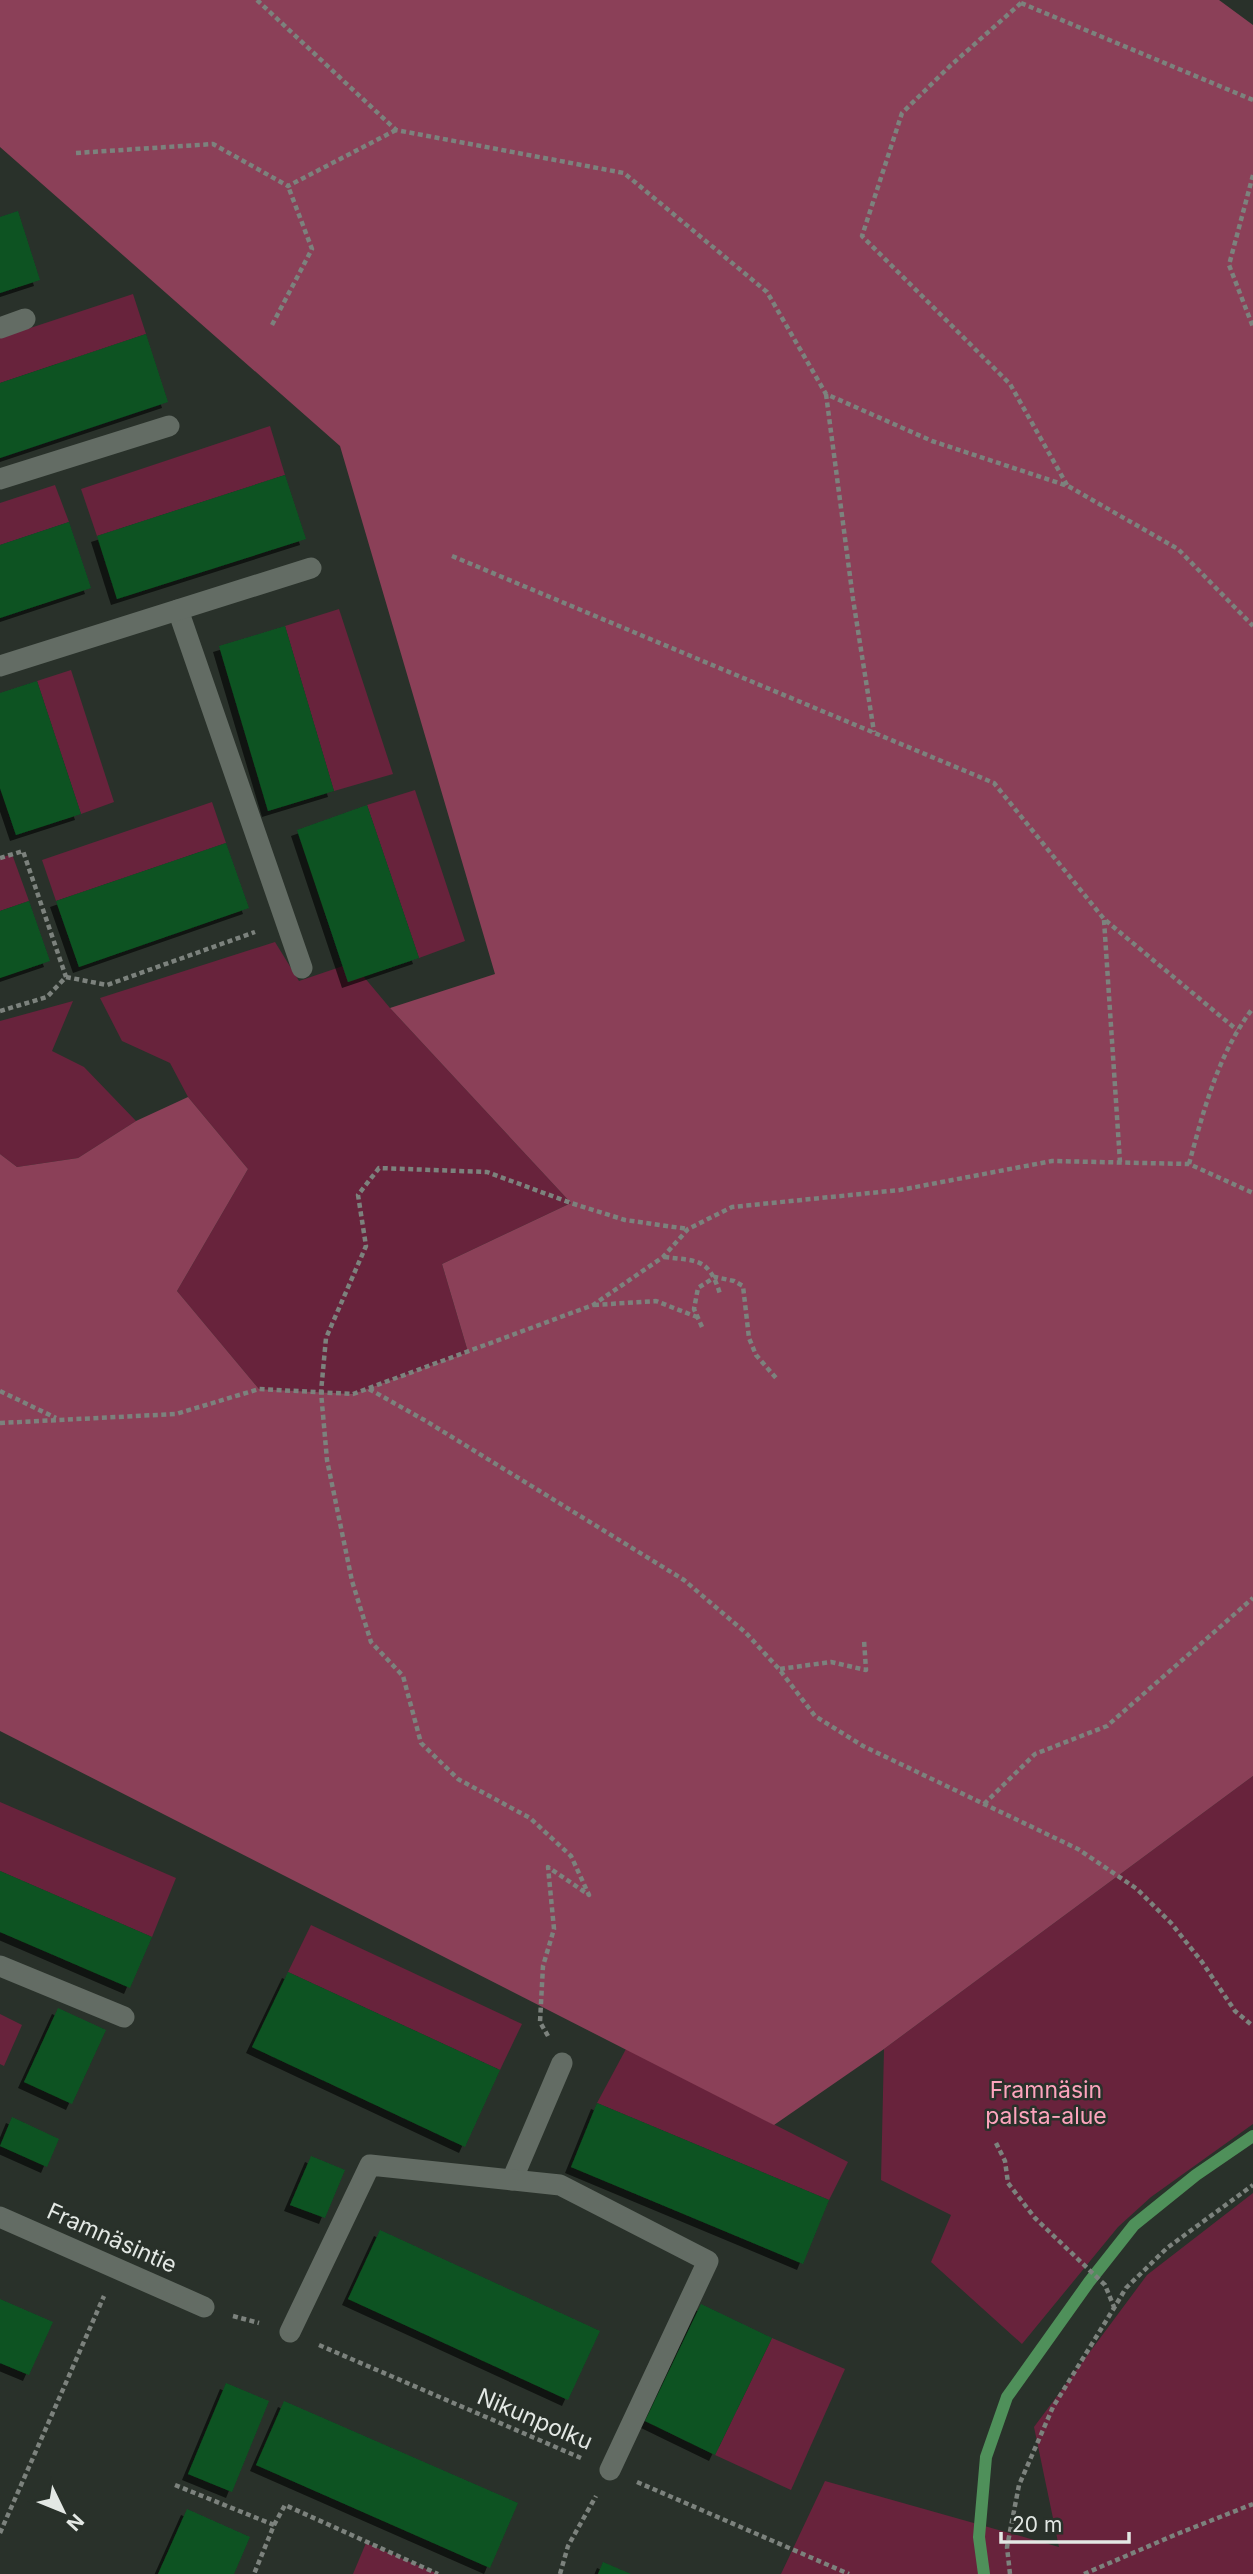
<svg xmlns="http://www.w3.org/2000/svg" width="1253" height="2574" viewBox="0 0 1253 2574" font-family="Inter,sans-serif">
<defs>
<filter id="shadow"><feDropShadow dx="-6" dy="6" stdDeviation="0" flood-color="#0009"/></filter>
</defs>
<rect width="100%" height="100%" fill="#29312a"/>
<g fill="#68233c">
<path d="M133 294 146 334 0 383V338Z"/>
<path d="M270 426 285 475 97 536 81 489Z"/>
<path d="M55 485 69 522 0 545V503Z"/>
<path d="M339 609 393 774 334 791 285 626Z"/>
<path d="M71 670 114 802 81 814 37 681Z"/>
<path d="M415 790 465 941 419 958 367 805Z"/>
<path d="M212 802 226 843 56 901 42 860Z"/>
<path d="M12 854 29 901 0 911V858Z"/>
<path d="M275 942 299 981 343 966 364 977 390 1008 571 1203 442 1264 468 1352 353 1394 259 1389 177 1291 248 1169 188 1097 170 1063 122 1041 100 998Z"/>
<path d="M73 1001 52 1051 84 1067 136 1121 78 1158 17 1167 0 1154V1021Z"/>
<path d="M1253 1776V2124L1151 2197 1118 2227 1022 2344 931 2262 951 2215 881 2180 884 2049Z"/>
<path d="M0 1802 176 1878 152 1937 0 1871Z"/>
<path d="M311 1925 522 2024 500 2070 288 1972Z"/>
<path d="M0 2014 22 2025 4 2066 0 2064Z"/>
<path d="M626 2049 848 2162 829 2200 597 2103Z"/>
<path d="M1253 2193V2574H781L825 2481 1059 2547 1034 2427 1147 2275Z"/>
<path d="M772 2338 845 2369 791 2490 715 2455Z"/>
<path d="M366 2543 438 2574H353Z"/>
</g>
<path fill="#8b4058" d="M0 0H1219L1253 25V1776L884 2049 774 2125 0 1731V1154L17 1167 78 1158 136 1121 188 1097 248 1169 177 1291 259 1389 353 1394 468 1352 442 1264 571 1203 390 1008 495 974 340 446 0 147Z"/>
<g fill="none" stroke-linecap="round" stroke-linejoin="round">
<path stroke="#4f905a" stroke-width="12" d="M984 2574 979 2537 986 2457 1007 2397 1089 2282 1134 2225 1196 2175 1253 2136"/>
</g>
<g fill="#0b5321" filter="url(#shadow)">
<path d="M18 211 40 280 0 293V217Z"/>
<path d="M146 334 168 402 0 458V383Z"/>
<path d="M285 475 306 539 117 599 97 536Z"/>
<path d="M69 522 91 588 0 618V545Z"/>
<path d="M285 626 334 791 268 811 219 646Z"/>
<path d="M37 681 81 814 16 835 0 788V693Z"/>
<path d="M367 805 419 958 348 982 297 830Z"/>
<path d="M226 843 249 908 79 967 56 901Z"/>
<path d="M29 901 50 961 0 978V911Z"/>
<path d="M0 1871 152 1937 130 1988 0 1932Z"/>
<path d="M288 1972 500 2070 465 2147 252 2047Z"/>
<path d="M58 2008 106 2030 72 2104 24 2082Z"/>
<path d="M597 2103 829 2200 803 2264 571 2167Z"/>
<path d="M12 2117 59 2139 47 2167 0 2146Z"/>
<path d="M311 2156 345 2170 325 2218 290 2205Z"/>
<path d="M380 2230 600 2331 568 2400 348 2299Z"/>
<path d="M0 2299 53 2322 29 2375 0 2363Z"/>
<path d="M701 2304 772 2338 715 2455 645 2421Z"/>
<path d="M226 2383 269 2401 232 2492 188 2474Z"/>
<path d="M284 2401 518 2503 490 2568 256 2465Z"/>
<path d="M187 2509 250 2537 234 2574H158Z"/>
<path d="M603 2562 631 2574H598Z"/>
</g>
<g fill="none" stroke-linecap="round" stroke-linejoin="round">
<g stroke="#7c827d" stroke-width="4.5" stroke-dasharray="5 3.5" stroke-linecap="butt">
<path d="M257 0 396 130 624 173 767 292 826 394 932 441 1068 486 1178 549 1253 626"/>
<path d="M1021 3 950 66 902 113 862 236 1010 384 1067 485"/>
<path d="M1021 3 1253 100"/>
<path d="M76 153 213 144 288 186 396 130"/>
<path d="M1253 175 1229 265 1253 327"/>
<path d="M272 325 312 249 288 186"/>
<path d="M826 394 853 599 874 732"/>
<path d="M452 556 994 783 1104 919 1237 1030"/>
<path d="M0 858 23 851 66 977"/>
<path d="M1104 920 1120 1162"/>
<path d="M0 1011 47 997 66 977 107 985 255 932"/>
<path d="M1189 1164C1204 1109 1218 1054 1253 1008"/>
<path d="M664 1257C698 1261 709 1258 720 1294"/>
<path d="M594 1305 656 1301 697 1317"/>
<path d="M702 1327 694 1309 698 1288 715 1277 734 1281 743 1286 749 1338 756 1355 776 1378"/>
<path d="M369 1389 426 1421 684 1580 746 1633 779 1669 815 1716 863 1746 1078 1849 1137 1889 1171 1923 1202 1962 1235 2011 1253 2026"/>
<path d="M0 1391 56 1418"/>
<path d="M0 1423 176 1414 259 1389 353 1394 593 1305 663 1257 688 1229 732 1207 900 1190 1052 1161 1189 1164 1253 1193"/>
<path d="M780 1669 831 1662 866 1670 864 1640"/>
<path d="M984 1804 1035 1754 1107 1726 1253 1598"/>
<path d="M548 2036 540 2022 543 1966 554 1929 548 1867 589 1895 571 1856 530 1818 458 1779 421 1743 403 1676 371 1642 352 1581 327 1460 321 1392 326 1338 366 1246 358 1195 379 1168 487 1172 571 1203 625 1220 688 1229"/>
<path d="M996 2143 1005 2161 1008 2183 1035 2218 1105 2285 1114 2307"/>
<path d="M233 2316 259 2323"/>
<path d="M319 2345 581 2458"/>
<path d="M637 2482 849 2574"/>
<path d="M175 2485 274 2525 254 2574"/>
<path d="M274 2525 285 2505 438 2574"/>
<path d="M0 2533 104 2296"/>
<path d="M560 2574 568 2546 596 2496"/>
<path d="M1010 2574 1007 2547 1019 2485 1053 2407 1114 2308 1126 2288 1167 2248 1253 2185"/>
<path d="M1084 2574 1177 2534 1253 2504"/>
</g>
<g stroke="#636c64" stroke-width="21">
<path d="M0 328 25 319"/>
<path d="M0 479 169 426"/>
<path d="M178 610 302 968"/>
<path d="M0 666 311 568"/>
<path d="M0 1966 124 2017"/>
<path d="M512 2180 562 2063"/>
<path d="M0 2217 204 2307"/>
<path d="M290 2332 370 2165 560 2185 708 2261 610 2470"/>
</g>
</g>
<g text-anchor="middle" stroke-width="5" stroke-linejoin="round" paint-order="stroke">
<g font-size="23" fill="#fda4bd" stroke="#29312a">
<text x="1046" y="2098">Framnäsin<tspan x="1046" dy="26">palsta-alue</tspan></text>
</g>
<g font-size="23" fill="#e3e8e4" stroke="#29312a">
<text transform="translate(112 2238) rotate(24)" y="8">Framnäsintie</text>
<text transform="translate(535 2419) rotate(23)" y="8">Nikunpolku</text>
</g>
</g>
<g transform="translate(63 2511) rotate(133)" stroke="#29312a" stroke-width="5" paint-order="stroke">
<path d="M0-5L12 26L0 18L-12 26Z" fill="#e3e8e4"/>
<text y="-10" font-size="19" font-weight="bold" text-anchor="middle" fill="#e3e8e4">N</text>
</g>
<path d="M1001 2532v10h128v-10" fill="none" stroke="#e3e8e4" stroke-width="3.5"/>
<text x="1012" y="2532" font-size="21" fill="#e3e8e4" stroke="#29312a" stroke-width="5" paint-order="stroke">20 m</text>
</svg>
